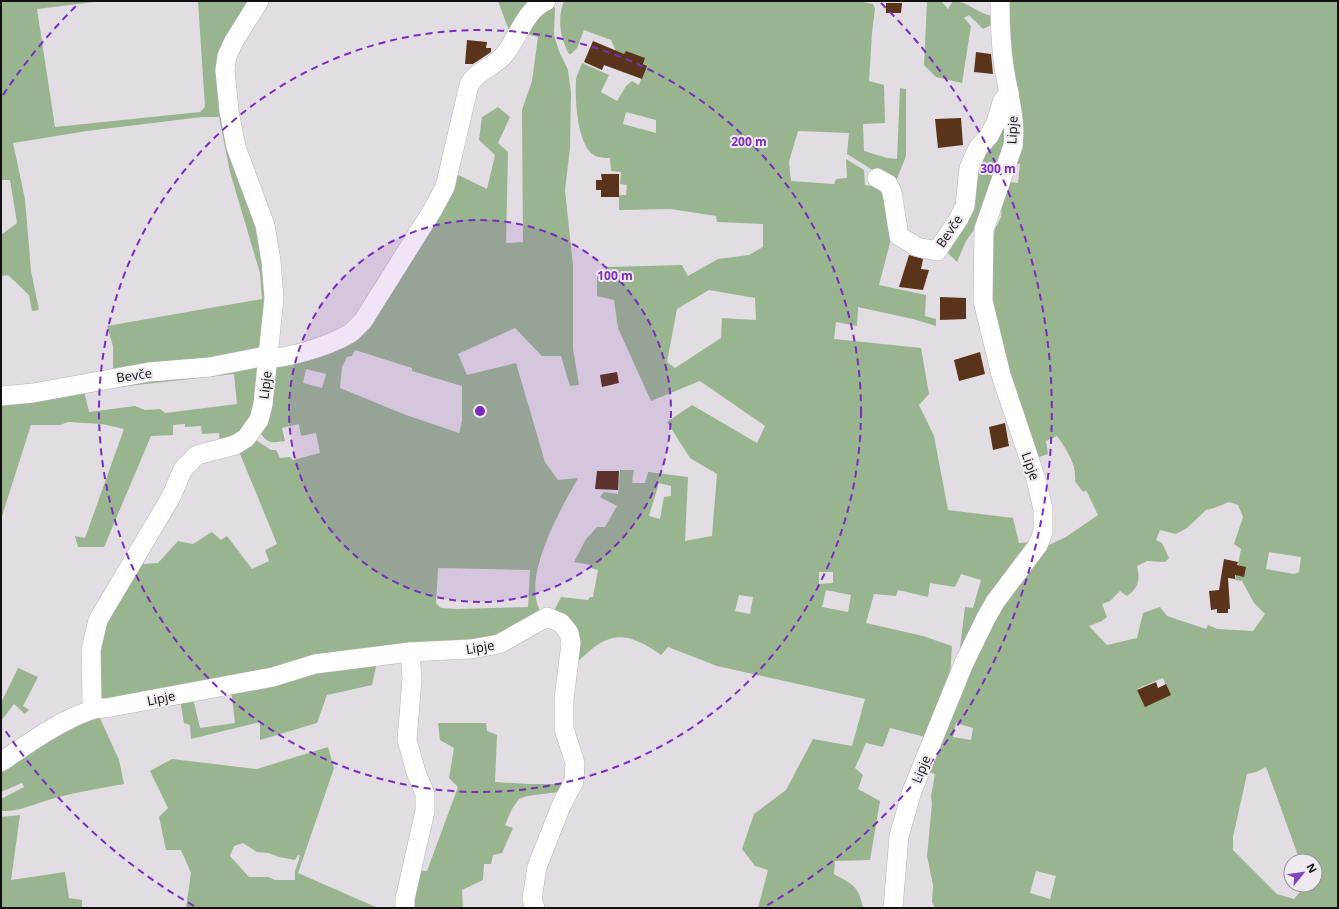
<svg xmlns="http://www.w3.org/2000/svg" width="1339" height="909" viewBox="0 0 1339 909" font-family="'Open Sans',sans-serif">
<rect width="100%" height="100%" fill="#e2dce3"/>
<g fill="#99b58f" fill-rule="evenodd">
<path d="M1 1H102L37 9 55 127 200 112 205 107 198 1H255L227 43 251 202 269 288 261 345 252 351 113 373V346L107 326 262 299 260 273 230 172 219 117H202L87 131 13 143 25 199 31 271 39 310 32 311 29 295 8 275 1 276V235L17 223 10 180H1Z"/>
<path d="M498 1H538L511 36Z"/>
<path d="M564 1H858L873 4 875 9 872 33 869 81 884 85 885 123 863 124 864 151 887 158 897 159 900 88 906 89V156L895 184 847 154 849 133 798 131 789 162 791 181 834 184 836 179 847 178 846 159 864 170 865 185 871 186 879 182 884 184 892 235 879 285 926 295 925 316 936 319V326L913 319 858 307 857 326 836 322 834 339 921 348 929 394 919 405 934 436 948 510 1013 518 1019 543 1030 542 959 656 965 607 973 608 981 580 961 574 955 587 930 583 928 597 898 590 896 596 874 594 866 623 923 636 952 646 950 677 929 738 890 728 883 747 866 743 855 768 863 775 858 789 880 801 870 860 835 861 834 874C853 885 859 886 863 908H758L768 870 755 866 742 849 754 814 786 790 813 739 852 746 865 699 717 666 668 647 661 655C622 627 605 633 573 667L555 609 561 597 588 600 590 597H593L598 570 591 568V565L574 562 586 539 597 527H605L617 506 600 497 604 492 618 494 620 470H634L632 483H645L648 472 688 477 685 541 712 536 717 474 690 458 667 422 692 405 757 443 765 426 700 381 651 401 618 328 614 300 597 296V276L608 267 682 265 688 276 718 259 749 255 763 247V224L717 222 716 216 671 209 619 210V195H626L627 185 620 184 621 172 611 171 610 158C605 158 598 158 594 155 577 145 575 99 576 81 576 76 580 69 582 63L609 75 601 92 617 101 626 86 632 81 639 85 646 65 641 64H617L615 49 611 40 584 30 577 48 571 54H569C560 37 557 19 564 1ZM626 112 656 120V133L623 124ZM709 290 755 298 756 320 722 318 721 338 675 368 667 362 677 309ZM659 483 671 486V496L664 497 660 519 649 516ZM819 572H833V583L819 584ZM826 590 851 595 848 612 822 607ZM739 595 753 597 750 614 735 611Z"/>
<path d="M927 1H941L948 9 953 1C967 1 977 13 992 16L991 25 983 29 969 15 964 18 971 26 962 83 936 77 924 65Z"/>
<path d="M1005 1H1338V908H935L932 902 933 885 927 856 932 804 931 796 935 774 924 771 978 640 1037 555 1049 545 1066 537 1098 515 1086 490 1083 492 1075 481C1077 464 1066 449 1057 436L1046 441 1048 454 1039 457 1031 453 991 315 990 253 995 229 1001 217 1004 181 1018 183 1020 164 1011 163ZM1229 502 1238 505 1243 517 1234 544 1241 549 1235 580 1242 581 1254 603 1265 614 1253 631 1217 629 1208 625 1206 629 1167 616 1160 607 1143 613 1137 638 1107 645 1089 626 1102 621 1107 617 1102 604 1110 601 1120 591 1127 596C1139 587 1140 581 1137 566L1147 561 1165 562 1169 558 1162 543 1156 540 1160 530 1176 534 1187 528 1206 510 1214 508ZM1269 552 1301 557 1299 572 1294 574 1266 569ZM1163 678 1170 695 1145 705 1137 689ZM956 723 973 728 971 740 953 737ZM1266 767 1300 861H1315V885H1306L1294 899 1277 894 1233 850V837L1247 774 1256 772ZM1036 871 1056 876 1050 899 1030 893Z"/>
<path d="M552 3 555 8 554 35 559 51 568 70 571 93 570 148 565 190 573 266V349L579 385 570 386 561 356H542L515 328 458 354 467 375 516 363 545 462 558 480 578 478C561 509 519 580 542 614L510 635 98 703 96 641 140 560 144 564 158 563 178 541 193 544 212 532 221 540 227 536 252 569 269 561 265 550 277 544 238 449 253 438 271 450H276L280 458 290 457 293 460 320 453 316 433 301 436 299 424 282 428 285 441C272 443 267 444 260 432L272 365 342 341 452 172 487 189 495 155 479 140 482 117 498 107 510 117 498 143 508 152 506 243 523 242 522 110 532 81 538 37 523 33ZM355 350 412 368V371L462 386V421L459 433 406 415 340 388 342 367 347 357 352 356ZM306 369 326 374 322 388 303 383ZM438 568 530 570 528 607 457 609 441 608 436 603Z"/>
<path d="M1002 117 1013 129 976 227 966 241 957 262 947 252 971 185Z"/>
<path d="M258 359 252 426 220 446 219 433 202 434 201 426 185 427V424L173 425V435L151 436 104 547H78L75 536 85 538 124 429 102 424 68 422 60 425H31L1 519V399ZM234 374 237 404 165 413 160 409 145 410 135 406 89 412 84 391Z"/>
<path d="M377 662 372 685 327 695 317 723 260 740V722L191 739 190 725 184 723 180 700 193 698 200 728 235 723 231 690 286 678Z"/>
<path d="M18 668 38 677 23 706 29 710 25 714 14 704 1 721V703Z"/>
<path d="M99 716 119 760 124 784C101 788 78 792 55 798 36 803 20 812 1 811V799L24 787 22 783 1 792V767L45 737Z"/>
<path d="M438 723H486L487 731 497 735 495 782 529 784H567L559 792 527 796 519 799 512 809 505 825 513 828 502 853 493 855 491 864H484L483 880 462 890 463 908H408L414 870 427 871 458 787 449 778 454 748 440 740Z"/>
<path d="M328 747 334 768 298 873 378 908H186L191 873 181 850H166L159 817 168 808 150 771 172 759 257 769ZM243 843 257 852 269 853 279 857 295 860 298 855 300 856 295 871V880H275L268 877H249L230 856 234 846Z"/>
<path d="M20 815 11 880 65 872 69 898 82 900V908H1V817Z"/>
</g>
<g fill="#59341b">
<path d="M886 3H902L901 13H886Z"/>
<path d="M467 40 487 42 486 48H491V52L473 64H465Z"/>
<path d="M593 41 624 54 626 51 645 58 643 64 647 66 642 79 604 65 602 70 584 62Z"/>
<path d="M976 52 991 54 993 74 974 72Z"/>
<path d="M961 118 963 145 938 148 935 119Z"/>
<path d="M601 174H619V197H601V190H596V180H602Z"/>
<path d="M909 255 923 259 921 269 929 270 923 290 899 287Z"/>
<path d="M940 297 966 298V319L940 320Z"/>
<path d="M980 352 985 374 959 381 954 360Z"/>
<path d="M617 372 619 383 602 387 600 375Z"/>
<path d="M1005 423 1009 446 993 450 989 427Z"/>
<path d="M597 471H619L618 490 595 489Z"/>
<path d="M1224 559 1238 562 1237 565 1246 567 1244 577 1235 575V579L1228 578 1230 609H1228V613H1217V609L1211 610 1209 591 1219 590Z"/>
<path d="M1156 682 1158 688 1166 684 1171 695 1145 707 1137 690Z"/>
</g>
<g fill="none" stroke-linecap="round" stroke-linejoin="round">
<g stroke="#b8b2b9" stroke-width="20">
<g id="minor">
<path d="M877 178 888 184 892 192 899 236 917 247 937 251 958 220 965 206 969 168 978 148 989 136 997 120 1002 102 1009 92"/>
<path d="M1 396 33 393 149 372 210 367 261 357C282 362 330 345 349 334 354 331 358 325 363 321L432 211 445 187 469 85C476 71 494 67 504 55 518 38 525 10 546 1"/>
<path d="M97 708 93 705 92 702 91 650 98 620 171 497 183 469 197 455 235 445 246 438 259 420 263 404 274 298 271 261 265 225 236 147 229 111 225 70 227 56 234 41 259 1"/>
<path d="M1 762C23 747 80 706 106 708L273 677 315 664 410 652 471 649 499 644 547 617 561 623 569 633 571 643 564 699V729L575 763 574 781 561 806 537 867 532 899 535 908"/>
<path d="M405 908V899L425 811V794L416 772 407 740 412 679 410 652"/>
<path d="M893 908 899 836 912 791 964 663 986 618 995 602 1038 545 1043 532V509L1036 479 1001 375 983 301 984 229 1013 146C1016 122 1010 102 1006 78 1001 53 1000 27 1000 1"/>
</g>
</g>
<use href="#minor" stroke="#fff" stroke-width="19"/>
</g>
<circle cx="480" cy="411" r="191" fill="#7b2cbf" fill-opacity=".12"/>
<g fill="none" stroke="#7b2cbf" stroke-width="2" stroke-dasharray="7 5">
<circle cx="480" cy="411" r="191"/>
<circle cx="480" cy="411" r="381"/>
<path d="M194 906A572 572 0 0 1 3 727M3 95A572 572 0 0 1 79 3M881 3A572 572 0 0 1 766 906"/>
</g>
<g text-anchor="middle" stroke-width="4" stroke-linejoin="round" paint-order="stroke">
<g font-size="13" fill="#121012" stroke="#efe9f0">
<text transform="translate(1012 130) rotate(-87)" y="5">Lipje</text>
<text transform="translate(949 231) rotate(-56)" y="5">Bevče</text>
<text transform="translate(134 375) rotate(-8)" y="5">Bevče</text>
<text transform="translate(265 385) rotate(-83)" y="5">Lipje</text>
<text transform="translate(1031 466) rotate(71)" y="5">Lipje</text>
<text transform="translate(480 647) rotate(-9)" y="5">Lipje</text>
<text transform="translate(161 698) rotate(-11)" y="5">Lipje</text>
<text transform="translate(921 769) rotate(-68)" y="5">Lipje</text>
</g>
</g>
<circle cx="480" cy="411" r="6" fill="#7b2cbf" stroke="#efe9f0" stroke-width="2"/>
<g font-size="12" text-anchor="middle" font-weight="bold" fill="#7b2cbf" stroke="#efe9f0" stroke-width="4" stroke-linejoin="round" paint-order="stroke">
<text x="749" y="146">200 m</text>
<text x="998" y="173">300 m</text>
<text x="615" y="280">100 m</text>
</g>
<rect width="1339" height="909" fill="none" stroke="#121012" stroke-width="4"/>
<g transform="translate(1303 873) rotate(61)"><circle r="19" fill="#efe9f0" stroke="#979297"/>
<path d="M0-3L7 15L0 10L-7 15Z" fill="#8046bd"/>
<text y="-6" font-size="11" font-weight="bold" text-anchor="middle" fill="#121012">N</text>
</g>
</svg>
